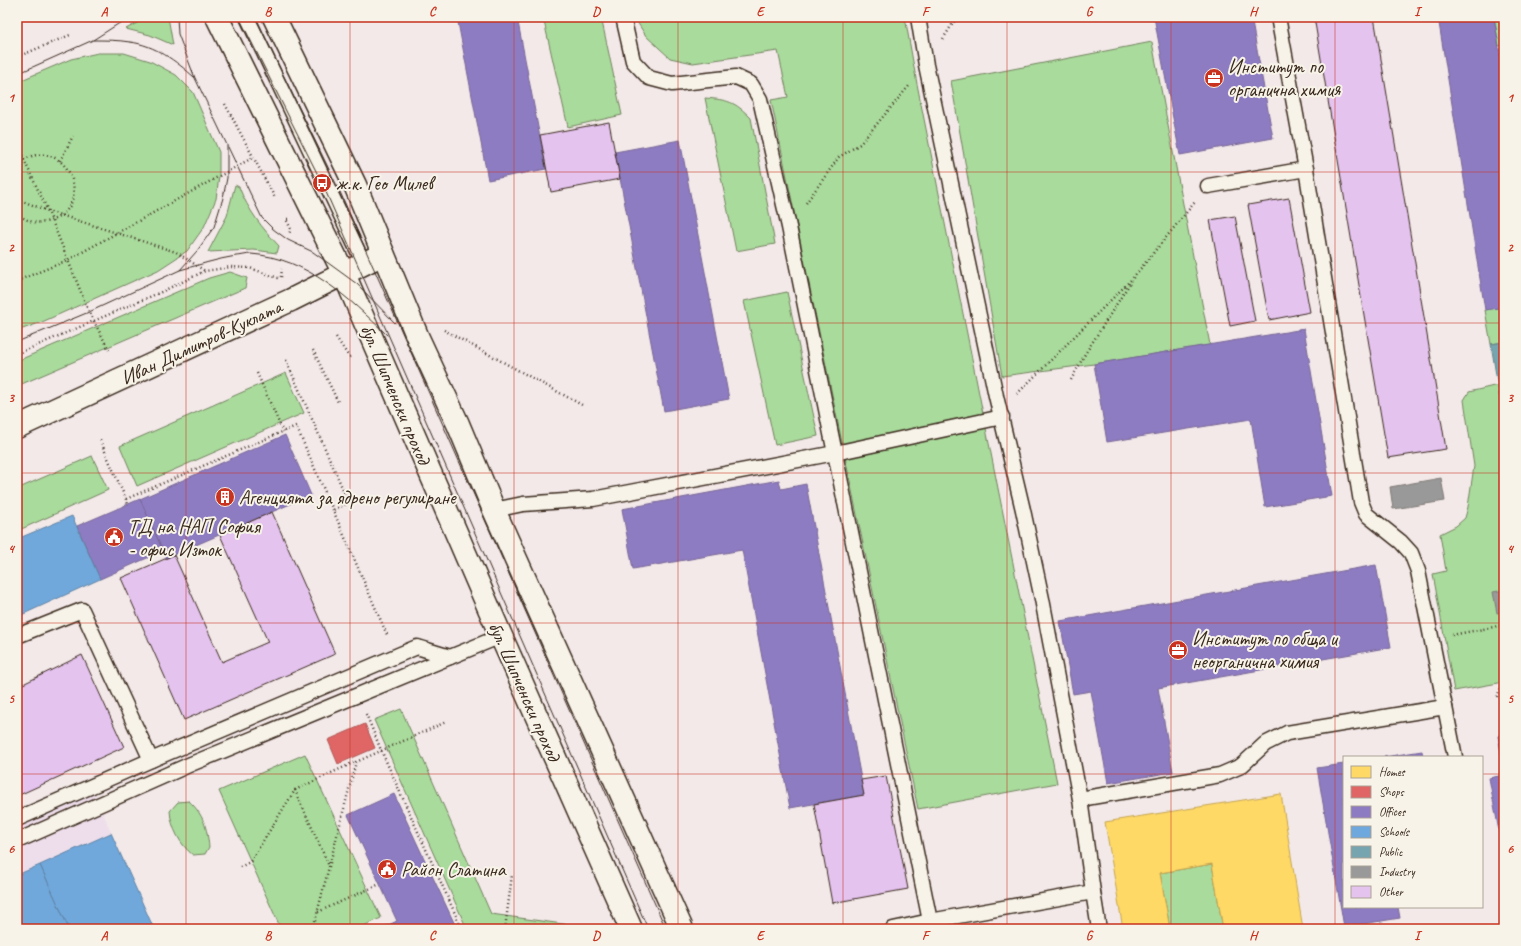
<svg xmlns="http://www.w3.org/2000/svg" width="1521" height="946" viewBox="0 0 1521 946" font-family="Caveat,sans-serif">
<rect width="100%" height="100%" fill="#f3e9e9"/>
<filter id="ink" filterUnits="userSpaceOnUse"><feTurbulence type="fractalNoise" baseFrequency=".025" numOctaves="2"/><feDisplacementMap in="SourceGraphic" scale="8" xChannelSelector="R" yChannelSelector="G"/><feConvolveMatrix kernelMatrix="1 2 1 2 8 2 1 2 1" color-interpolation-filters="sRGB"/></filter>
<g filter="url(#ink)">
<path fill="#eedeeb" d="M95 793 111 833 154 929H17V828Z"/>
<g fill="#a9db9c" stroke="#72825d">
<path d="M143 17H168L173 45 150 35 126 29 139 22Z"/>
<path d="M543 17H601L622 115 568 127Z"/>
<path d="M634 17H905L917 84 1057 783 918 809 771 100 788 97 778 51 693 63 670 58 646 36Z"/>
<path d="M1494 17H1504V45L1499 46Z"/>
<path d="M1152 42 1210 345 1094 364 1002 376 951 81Z"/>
<path d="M98 53H124L150 61 176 75 193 92 219 152V176L216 199 204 227 187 251 158 270 42 322 17 331V82L71 59Z"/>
<path d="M705 98C728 100 734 101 751 118L775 244 736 251Z"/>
<path d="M235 185 239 187C248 210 262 228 279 246L277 253 254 250 208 252 227 216Z"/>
<path d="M230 272 247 278 245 288 17 386V361L209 278Z"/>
<path d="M787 292 818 436 775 445 744 301Z"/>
<path d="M1504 307V342L1491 344 1485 310Z"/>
<path d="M286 373 304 413 137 486 120 446Z"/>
<path d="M1498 385 1502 406 1504 405V682L1454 691 1433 574 1446 571 1440 534 1456 526 1465 518 1468 507 1474 466 1464 400 1469 392Z"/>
<path d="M92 456 108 490 17 531V489Z"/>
<path d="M401 709 491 914 570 925 560 929H467L374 720Z"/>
<path d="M305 754 381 918 357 929H281L219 791Z"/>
<path d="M189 801C204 815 207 828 209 847L205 854 193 855C180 845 171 827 170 811L178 802Z"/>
<path d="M1212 864 1223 929H1170L1160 873Z"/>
</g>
<path fill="#ffd966" stroke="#c4a450" d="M1281 794 1303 929H1223L1212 864 1160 873 1170 929H1123L1105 822Z"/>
<path fill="#e06666" stroke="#ae5450" d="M365 724 375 748 338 764 328 740Z"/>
<g fill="#8e7cc3" stroke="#756392">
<path d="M457 17H517L546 169 488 180Z"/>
<path d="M1154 17H1251L1273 138 1180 155Z"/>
<path d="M1438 17H1494L1504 78V307L1485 310Z"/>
<path d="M680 140 729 399 664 411 615 152Z"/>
<path d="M1304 329 1332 496 1265 507 1251 419 1107 442 1094 364Z"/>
<path d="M285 435 311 495 166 558 140 499Z"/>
<path d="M779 480 781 489 806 484 864 795 790 808 742 550 633 569 622 509Z"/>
<path d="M140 499 163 551 100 579 77 526Z"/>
<path d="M1376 565 1391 647 1158 688 1173 772 1108 783 1091 691 1073 694 1060 621Z"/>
<path d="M1504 734V769L1498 736Z"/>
<path d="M1422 751 1423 757H1384Z"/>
<path d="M1344 764V907H1398L1400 918 1344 927 1317 768Z"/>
<path d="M1504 775V858L1489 778Z"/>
<path d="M394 794 457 929H380L397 921 348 815Z"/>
</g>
<g fill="#6fa8dc" stroke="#5f82a3">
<path d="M72 516 100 579 17 617V539Z"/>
<path d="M111 833 154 929H69L40 865Z"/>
<path d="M40 865 69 929H17V875Z"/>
</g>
<path fill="#76a5af" stroke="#648084" d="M1504 342V405L1501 406 1491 344Z"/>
<g fill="#999" stroke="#7d7874">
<path d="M1441 478 1445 501 1393 509 1390 487Z"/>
<path d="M1504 590V612L1497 613 1493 592Z"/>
</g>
<g fill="#e4c3ef" stroke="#3b2a1e">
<path d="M1314 17H1374L1446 449 1388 458Z"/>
<path d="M609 122 620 179 551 192 540 135Z"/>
<path d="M1289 198 1310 312 1269 320 1248 205Z"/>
<path d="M1235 216 1255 321 1230 326 1210 220Z"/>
<path d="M272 512 335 654 184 720 121 578 174 555 222 662 268 642 220 535Z"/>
<path d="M82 655 124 747 17 796V687Z"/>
<path d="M886 776 908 889 832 903 814 804 864 795 861 780Z"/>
</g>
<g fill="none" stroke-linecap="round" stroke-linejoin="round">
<g stroke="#3b2a1e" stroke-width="17">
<g id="service">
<path d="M247 17 364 264"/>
<path d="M623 17 633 61 649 78 672 84 736 77 751 84 760 99 789 227 930 921"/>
<path d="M1208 186 1306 169"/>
<path d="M494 510 523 504 593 499 835 453 1002 417"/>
<path d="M17 636 82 610 151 760"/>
<path d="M1445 707 1455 757"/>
<path d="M1080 799 1220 775 1241 766 1265 744 1287 733 1445 707 1418 571 1411 553 1401 542 1366 514 1361 502 1306 169 1278 17"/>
<path d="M17 819 151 760 417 647 450 657"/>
<path d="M17 841 191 764 501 636"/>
<path d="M1093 892 1099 929"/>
<path d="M893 929 930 921 1093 892 1080 799 1042 599 1023 510 996 396 926 65 918 17"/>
</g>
</g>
<g stroke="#3b2a1e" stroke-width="25">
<path id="tertiary" d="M17 427 291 300 383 254"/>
</g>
<g stroke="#3b2a1e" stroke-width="25">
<g id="secondary">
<path d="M217 17 344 274 501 636 631 929"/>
<path d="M274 17 355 185 418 338 458 424 494 510 682 929"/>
</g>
</g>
<g stroke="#3b2a1e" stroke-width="2.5" stroke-dasharray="1 3" stroke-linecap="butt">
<path d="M943 39 957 17"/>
<path d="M17 57 70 35"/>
<path d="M225 104 275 198"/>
<path d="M17 145 48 211 89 312 109 350"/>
<path d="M60 161 73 136"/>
<path d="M17 164C66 127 101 211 45 222 35 224 24 220 17 213"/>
<path d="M17 199 48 211 176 252 205 271"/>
<path d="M806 203 839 157 860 144 909 86"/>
<path d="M288 219H286L291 229 289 234"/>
<path d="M281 277 282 269"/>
<path d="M17 281 68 260 254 157"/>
<path d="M444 330 582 405"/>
<path d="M336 337 349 357 352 356"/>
<path d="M313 350 338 402"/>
<path d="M17 354 161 292 205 271 231 267 250 268 278 278"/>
<path d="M286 360 349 503 333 510 388 637"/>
<path d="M257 373 283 432"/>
<path d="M1071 380 1085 354 1130 283"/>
<path d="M1017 394 1132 279 1195 202"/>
<path d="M100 440 128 504"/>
<path d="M126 499 296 426 333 510"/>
<path d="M1452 635 1504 625"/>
<path d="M1497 697 1504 680"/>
<path d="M366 714 381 750 462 929"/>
<path d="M295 790 329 866"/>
<path d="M240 867 250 862 295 790 355 762"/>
<path d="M318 912 380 884"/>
<path d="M313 929 356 762 446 722"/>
<path d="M505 929 512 875"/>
</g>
<use href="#service" stroke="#f7f3e8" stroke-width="14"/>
<use href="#tertiary" stroke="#f7f3e8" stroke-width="22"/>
<use href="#secondary" stroke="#f7f3e8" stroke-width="22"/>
<g stroke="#3b2a1e" stroke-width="1">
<path d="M239 17 322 183 648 929"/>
<path d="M255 17 340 192 666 929"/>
<path d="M93 40C105 40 118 40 130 42 155 45 176 61 194 77"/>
<path d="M17 74 93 40 129 17"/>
<path d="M228 147 262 218 273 229 288 240 313 252 357 284 395 323"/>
<path d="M180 270C199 265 217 259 236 256 241 256 247 254 251 254 307 258 349 298 387 335"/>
<path d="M17 342 89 312 180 270 197 251 214 227 223 198 227 178V145L195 78 178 34 177 17"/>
</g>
</g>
</g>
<path fill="none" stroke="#c8321e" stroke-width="1" stroke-opacity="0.55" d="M186 17V929M350 17V929M514 17V929M678 17V929M843 17V929M1007 17V929M1171 17V929M1335 17V929M17 172H1504M17 323H1504M17 473H1504M17 623H1504M17 774H1344M1482 774H1504"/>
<defs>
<g id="office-disc" transform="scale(1)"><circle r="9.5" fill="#c8321e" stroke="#f7f3e8"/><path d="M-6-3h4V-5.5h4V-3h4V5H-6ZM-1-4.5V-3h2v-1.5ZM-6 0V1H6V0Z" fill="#fff"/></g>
<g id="bus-disc" transform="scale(1)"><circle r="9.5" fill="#c8321e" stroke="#f7f3e8"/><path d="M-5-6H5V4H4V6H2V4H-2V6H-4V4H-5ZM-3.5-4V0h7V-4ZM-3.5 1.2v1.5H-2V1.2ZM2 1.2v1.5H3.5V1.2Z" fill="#fff"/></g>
<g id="building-disc" transform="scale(1)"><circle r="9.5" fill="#c8321e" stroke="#f7f3e8"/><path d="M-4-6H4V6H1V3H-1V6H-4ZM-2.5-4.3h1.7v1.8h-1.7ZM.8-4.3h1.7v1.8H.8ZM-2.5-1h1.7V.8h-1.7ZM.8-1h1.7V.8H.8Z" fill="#fff"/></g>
<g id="civic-disc" transform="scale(1)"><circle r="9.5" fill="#c8321e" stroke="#f7f3e8"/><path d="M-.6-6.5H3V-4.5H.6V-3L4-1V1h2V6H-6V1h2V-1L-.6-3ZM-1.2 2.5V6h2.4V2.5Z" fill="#fff"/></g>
</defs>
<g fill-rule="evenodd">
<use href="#office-disc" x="1214" y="78"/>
<use href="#bus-disc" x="322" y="183"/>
<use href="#building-disc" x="225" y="497"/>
<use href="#civic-disc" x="114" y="537"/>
<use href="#office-disc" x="1178" y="650"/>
<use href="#civic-disc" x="387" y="869"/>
</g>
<g text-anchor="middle" stroke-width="4" stroke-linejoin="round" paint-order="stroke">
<g font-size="20" fill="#3b2a1e" stroke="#f7f3e8" text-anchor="start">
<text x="1228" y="73">Институт по<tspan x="1228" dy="23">органична химия</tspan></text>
<text x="336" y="190">ж.к. Гео Милев</text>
<text x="239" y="504">Агенцията за ядрено регулиране</text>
<text x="128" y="533">ТД на НАП София<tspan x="128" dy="23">- офис Изток</tspan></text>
<text x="1192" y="645">Институт по обща и<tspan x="1192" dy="23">неорганична химия</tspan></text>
<text x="401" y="876">Район Слатина</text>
</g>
<g font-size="20" fill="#3b2a1e" stroke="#f7f3e8">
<text transform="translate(201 342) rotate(-25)" y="7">Иван Димитров-Куклата</text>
<text transform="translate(396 394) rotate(67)" y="7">бул. Шипченски проход</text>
<text transform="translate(525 691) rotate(66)" y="7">бул. Шипченски проход</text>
</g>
</g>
<rect width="1521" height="946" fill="none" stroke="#f7f3e8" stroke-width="44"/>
<rect x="1343" y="756" width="140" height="152" fill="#f7f3e8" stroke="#aca397"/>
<rect x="1351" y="766" width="20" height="12" fill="#ffd966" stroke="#aca397"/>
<text x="1379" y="776" font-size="12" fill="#3b2a1e">Homes</text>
<rect x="1351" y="786" width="20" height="12" fill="#e06666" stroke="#aca397"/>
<text x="1379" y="796" font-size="12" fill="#3b2a1e">Shops</text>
<rect x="1351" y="806" width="20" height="12" fill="#8e7cc3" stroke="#aca397"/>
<text x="1379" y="816" font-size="12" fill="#3b2a1e">Offices</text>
<rect x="1351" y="826" width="20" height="12" fill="#6fa8dc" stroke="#aca397"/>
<text x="1379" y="836" font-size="12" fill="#3b2a1e">Schools</text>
<rect x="1351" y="846" width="20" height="12" fill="#76a5af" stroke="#aca397"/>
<text x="1379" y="856" font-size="12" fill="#3b2a1e">Public</text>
<rect x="1351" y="866" width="20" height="12" fill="#999999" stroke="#aca397"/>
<text x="1379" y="876" font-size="12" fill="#3b2a1e">Industry</text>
<rect x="1351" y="886" width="20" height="12" fill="#e4c3ef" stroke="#aca397"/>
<text x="1379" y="896" font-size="12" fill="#3b2a1e">Other</text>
<rect x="22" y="22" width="1477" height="902" fill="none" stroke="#c8321e" stroke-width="1.5"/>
<g font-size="13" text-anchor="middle" font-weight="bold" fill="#c8321e">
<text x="104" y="16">A</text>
<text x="268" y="16">B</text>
<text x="432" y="16">C</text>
<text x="596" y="16">D</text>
<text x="760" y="16">E</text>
<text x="925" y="16">F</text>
<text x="1089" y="16">G</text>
<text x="1253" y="16">H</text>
<text x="1417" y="16">I</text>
<text x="11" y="102">1</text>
<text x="1510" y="102">1</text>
<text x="11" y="252">2</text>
<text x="1510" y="252">2</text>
<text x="11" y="402">3</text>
<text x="1510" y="402">3</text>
<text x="11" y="553">4</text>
<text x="1510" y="553">4</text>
<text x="11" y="703">5</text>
<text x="1510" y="703">5</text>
<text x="11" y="853">6</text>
<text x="1510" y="853">6</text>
<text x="104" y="940">A</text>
<text x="268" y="940">B</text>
<text x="432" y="940">C</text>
<text x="596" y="940">D</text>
<text x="760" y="940">E</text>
<text x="925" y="940">F</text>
<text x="1089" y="940">G</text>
<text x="1253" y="940">H</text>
<text x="1417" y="940">I</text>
</g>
</svg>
